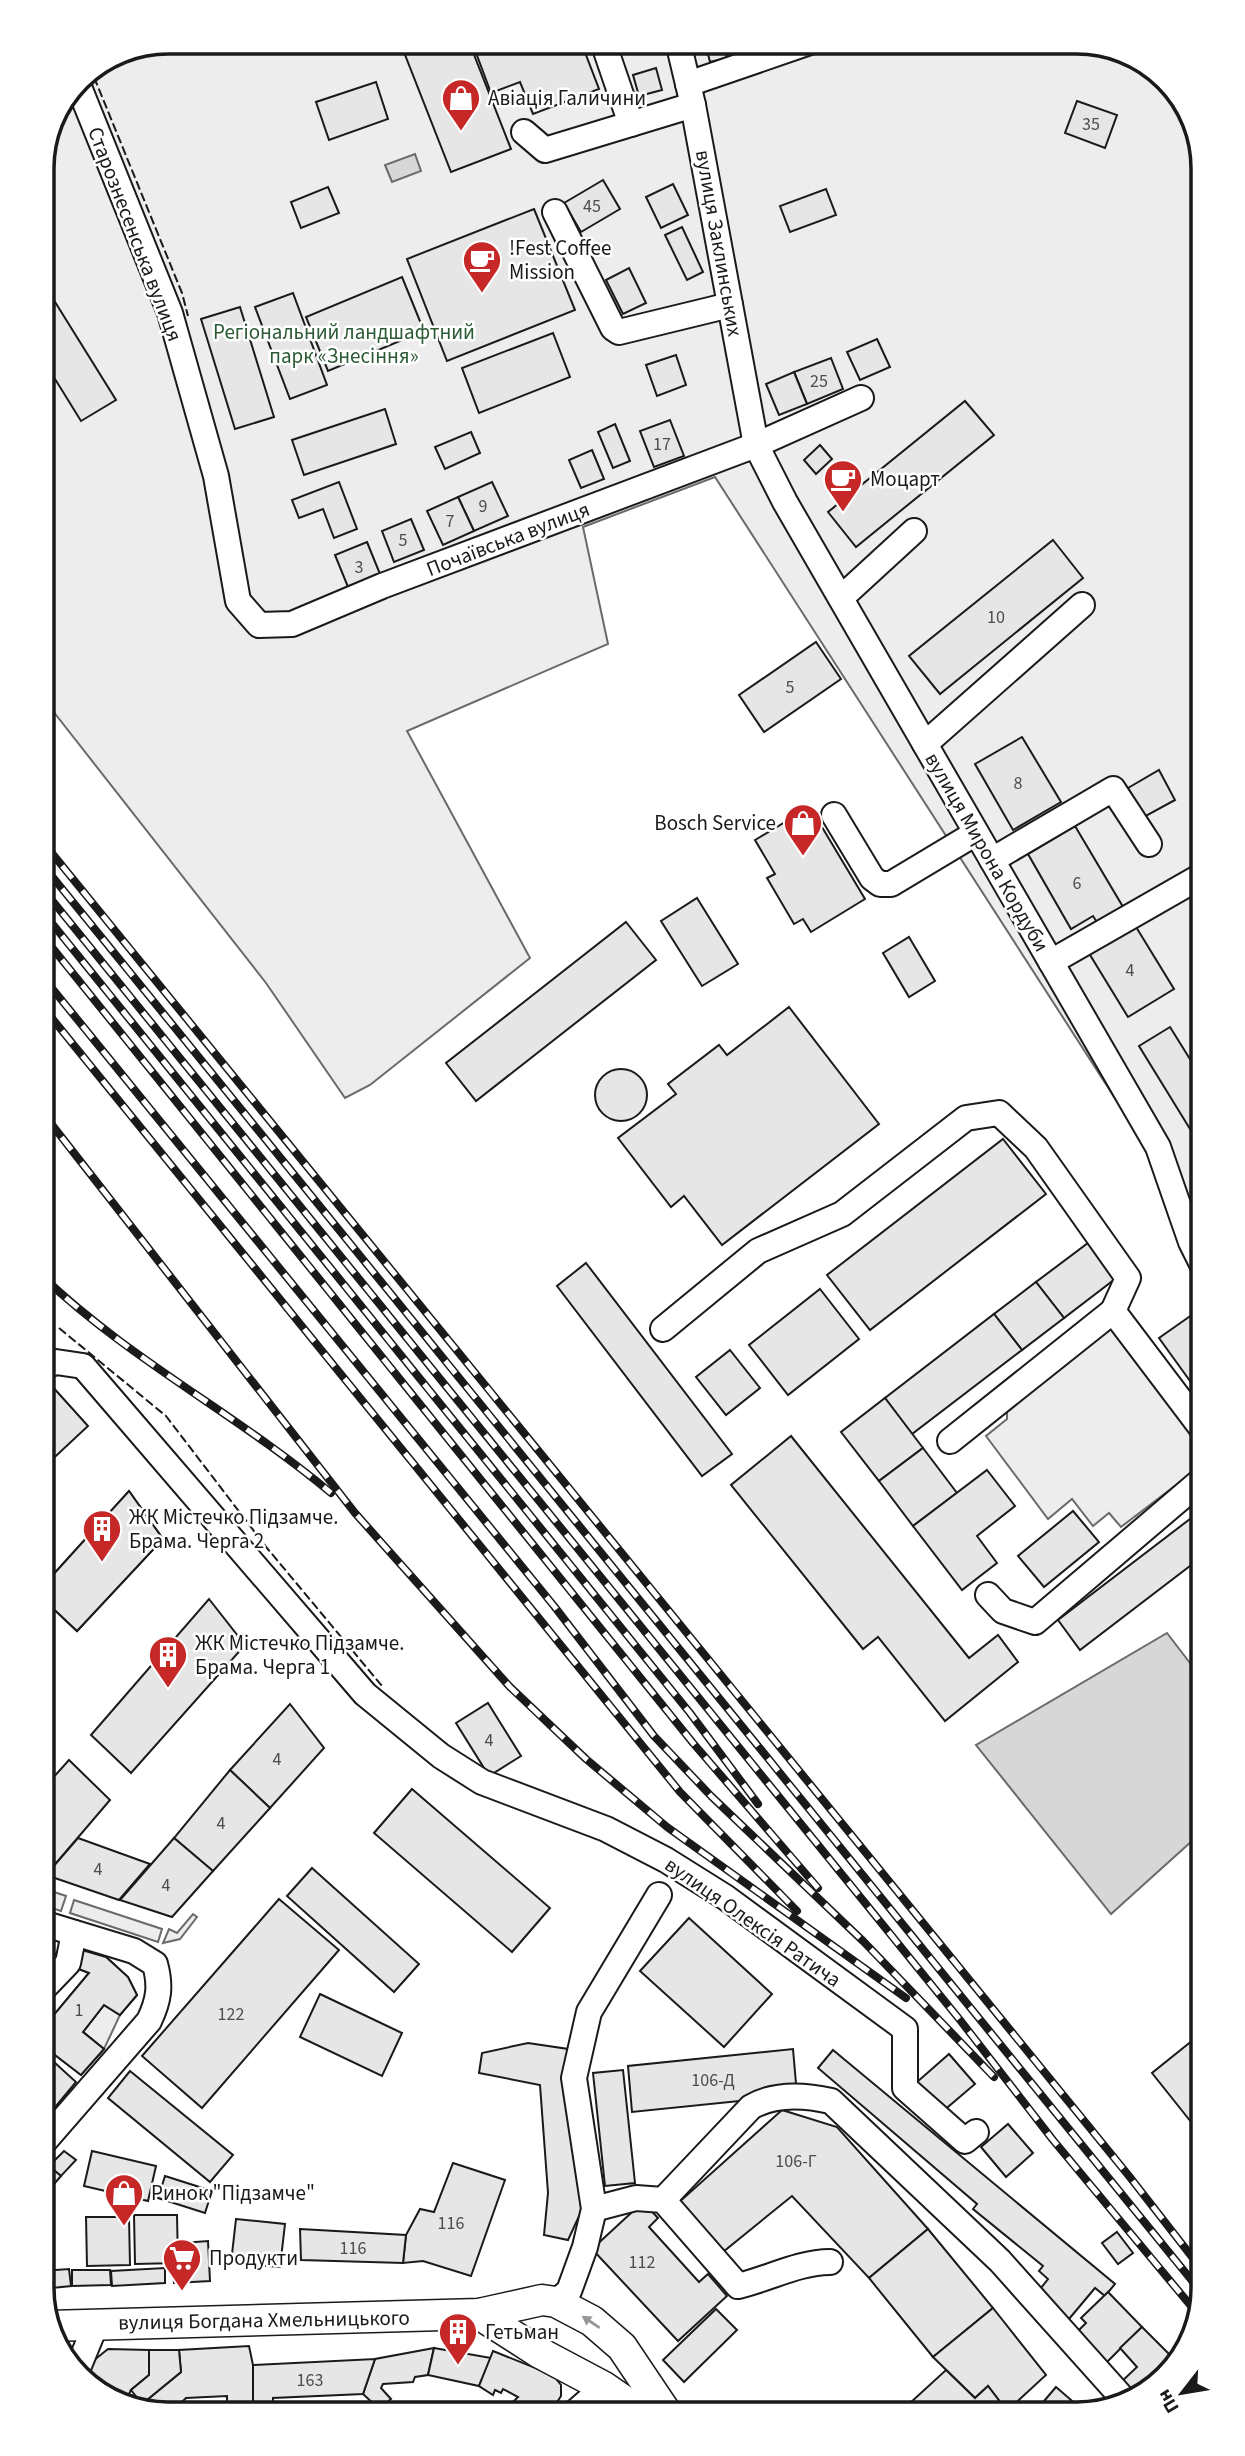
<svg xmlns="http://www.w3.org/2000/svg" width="1245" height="2456" viewBox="0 0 1245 2456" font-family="'Source Sans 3',sans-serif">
<rect width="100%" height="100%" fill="#fff"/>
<g fill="#ededed" stroke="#6a6a6a" stroke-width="2">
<path d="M168 42H1086L1153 68 1194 120 1203 168V1235L715 477 583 527 608 644 407 731 530 958 370 1085 345 1098 266 983 42 697V160L79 79 120 51Z"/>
<path d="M1110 1328 1201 1445 1197 1469 1121 1527 1109 1513 1093 1526 1072 1499 1048 1519 986 1436 1007 1419V1409Z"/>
<path d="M42 1888 66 1896 61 1911 42 1905Z"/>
<path d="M74 1900 162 1929 158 1942 70 1913Z"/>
<path d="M193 1914 197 1917 180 1939 163 1943 169 1929 177 1933Z"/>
<path d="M104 2005 120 2015 104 2049 83 2032Z"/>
</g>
<g fill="#d7d7d7" stroke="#6a6a6a" stroke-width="2">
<path d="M415 154 421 171 392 182 385 165Z"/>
<path d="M1167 1633 1203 1680V1831L1111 1914 976 1745Z"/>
</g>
<g fill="#e6e6e6" stroke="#1a1a1a" stroke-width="2">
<path d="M400 42H469L511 149 451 172Z"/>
<path d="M472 42H581L599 89 533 114 520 82 491 93Z"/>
<path d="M705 42H723L727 58 710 62Z"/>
<path d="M727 42H758L760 50 730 56Z"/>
<path d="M161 43 140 53 138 48Z"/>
<path d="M656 68 662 90 639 96 633 75Z"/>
<path d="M376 82 388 119 329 140 316 102Z"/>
<path d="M1077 101 1117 115 1105 148 1065 133Z"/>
<path d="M603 180 620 209 581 232 564 203Z"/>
<path d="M673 184 688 215 661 228 646 197Z"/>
<path d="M328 187 339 213 301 228 291 202Z"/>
<path d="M826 189 836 215 790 232 780 206Z"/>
<path d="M534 209 575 310 447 361 407 259Z"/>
<path d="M682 227 703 272 687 280 665 235Z"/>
<path d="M629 268 646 303 623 314 606 280Z"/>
<path d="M402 277 424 331 328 371 306 317Z"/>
<path d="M42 281 116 400 81 421 42 358Z"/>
<path d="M293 293 327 385 290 399 255 307Z"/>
<path d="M240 307 274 417 235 429 201 319Z"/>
<path d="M553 333 570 377 479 413 462 368Z"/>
<path d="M877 339 890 367 860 380 847 352Z"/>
<path d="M676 355 686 385 657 396 646 365Z"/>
<path d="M831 358 843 389 807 404 794 372Z"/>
<path d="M794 372 807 404 779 415 766 384Z"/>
<path d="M965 401 994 435 856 547 828 512Z"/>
<path d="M385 409 396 444 304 475 292 440Z"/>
<path d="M670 420 684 456 654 467 640 431Z"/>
<path d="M615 424 630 461 613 468 598 432Z"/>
<path d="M471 432 480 453 445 469 435 447Z"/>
<path d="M820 445 832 459 816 474 804 460Z"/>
<path d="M592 450 604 479 581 488 569 460Z"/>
<path d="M339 482 357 529 334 538 323 509 299 518 292 500Z"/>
<path d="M492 482 508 516 474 531 458 497Z"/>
<path d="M458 497 474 531 443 545 427 511Z"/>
<path d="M411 519 424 550 394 562 382 531Z"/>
<path d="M1053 540 1083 578 940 694 909 656Z"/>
<path d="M367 542 382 579 350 592 335 555Z"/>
<path d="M816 642 841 679 764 732 739 695Z"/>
<path d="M1022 737 1061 802 1013 830 975 764Z"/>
<path d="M1159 770 1175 800 1144 817 1128 788Z"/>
<path d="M810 807 865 899 811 932 803 919 794 924 767 878 775 874 755 840Z"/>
<path d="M1075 826 1126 912 1100 927 1093 916 1071 929 1028 854Z"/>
<path d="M697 898 738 964 702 986 661 921Z"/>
<path d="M626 922 656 960 476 1101 446 1063Z"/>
<path d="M1133 922 1174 989 1128 1017 1087 950Z"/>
<path d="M909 937 935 981 909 997 883 953Z"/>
<path d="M789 1007 879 1124 722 1245 684 1196 671 1207 618 1138 676 1094 668 1084 719 1045 727 1055Z"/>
<path d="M1170 1027 1203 1080V1139L1198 1142 1139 1046Z"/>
<circle cx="621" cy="1095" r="26"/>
<path d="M1003 1139 1046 1194 870 1330 827 1275Z"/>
<path d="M1088 1243 1115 1279 1064 1318 1036 1282Z"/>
<path d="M586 1263 732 1454 702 1476 557 1286Z"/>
<path d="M1036 1282 1064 1318 1022 1350 994 1314Z"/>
<path d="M820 1289 859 1339 788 1395 749 1345Z"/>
<path d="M1196 1312 1203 1321V1399L1159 1338Z"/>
<path d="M994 1314 1022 1350 912 1434 885 1398Z"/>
<path d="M730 1350 760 1388 726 1415 696 1377Z"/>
<path d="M51 1385 88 1426 42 1469V1393Z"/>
<path d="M885 1398 923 1448 879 1481 841 1432Z"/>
<path d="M791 1436 969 1658 998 1635 1018 1662 945 1721 878 1637 863 1649 731 1485Z"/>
<path d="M923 1448 957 1493 913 1526 879 1481Z"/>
<path d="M987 1470 1015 1506 977 1536 997 1563 962 1590 913 1526Z"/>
<path d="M129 1491 163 1539 77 1631 42 1598V1587Z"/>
<path d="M129 1491 163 1539 77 1631 42 1598V1587Z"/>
<path d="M1203 1509V1556L1080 1650 1058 1620Z"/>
<path d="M1073 1511 1099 1542 1044 1587 1018 1556Z"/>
<path d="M209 1599 245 1645 131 1773 91 1735Z"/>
<path d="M488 1703 521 1756 489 1776 456 1723Z"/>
<path d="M290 1704 324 1748 270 1808 230 1770Z"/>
<path d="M69 1760 110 1800 46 1875 42 1873V1790Z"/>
<path d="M230 1770 270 1808 213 1871 174 1838Z"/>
<path d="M412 1789 550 1908 512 1952 374 1833Z"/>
<path d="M78 1838 150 1864 119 1900 46 1875Z"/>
<path d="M174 1838 213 1871 172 1917 120 1900Z"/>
<path d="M312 1868 419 1964 394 1992 287 1896Z"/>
<path d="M279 1899 339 1950 202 2108 142 2056Z"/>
<path d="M689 1918 772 1994 724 2047 640 1971Z"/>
<path d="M42 1942 60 1958 42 1978Z"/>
<path d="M42 1942 60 1958 42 1978Z"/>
<path d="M82 1950 106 1957 128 1977 137 1995 120 2015 104 2005 83 2032 104 2049 81 2075 42 2045V2029L89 1973 76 1968Z"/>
<path d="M82 1950 106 1957 128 1977 137 1995 120 2015 104 2005 83 2032 104 2049 81 2075 42 2045V2029L89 1973 76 1968Z"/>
<path d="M320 1994 402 2033 382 2076 300 2037Z"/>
<path d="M1203 2032V2137L1152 2073Z"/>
<path d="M528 2043 568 2049 587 2199 568 2240 544 2235 548 2193 540 2085 479 2073 482 2053Z"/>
<path d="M793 2049 797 2095 632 2112 628 2066Z"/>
<path d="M833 2050 1115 2284 1105 2296 1095 2288 1069 2319 1037 2293 1048 2279 1039 2271 1043 2266 973 2209 977 2204 818 2068Z"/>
<path d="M949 2054 975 2084 942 2112 917 2082Z"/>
<path d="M54 2062 76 2082 42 2123V2077Z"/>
<path d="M623 2070 635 2183 605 2186 593 2073Z"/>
<path d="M130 2071 233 2155 210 2182 108 2098Z"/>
<path d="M782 2110 837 2127 928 2229 869 2278 792 2196 718 2256 677 2204Z"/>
<path d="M1008 2124 1033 2153 1006 2177 981 2147Z"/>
<path d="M64 2151 76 2160 61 2176 49 2166Z"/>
<path d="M92 2151 156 2166 148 2201 84 2186Z"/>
<path d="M453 2163 505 2180 471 2276 423 2261 403 2263 406 2235 420 2209 434 2212Z"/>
<path d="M49 2166 61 2176 48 2191 42 2187V2174Z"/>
<path d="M165 2176 212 2191 205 2213 158 2198Z"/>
<path d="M643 2202 658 2218 649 2227 699 2282 708 2274 727 2296 678 2341 592 2249Z"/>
<path d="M134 2215H177L178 2263 135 2264Z"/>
<path d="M86 2217H129L130 2265 87 2266Z"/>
<path d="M236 2219 285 2224 280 2267 231 2263Z"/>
<path d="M300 2229 406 2235 403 2263 301 2260Z"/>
<path d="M928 2229 993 2308 933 2357 869 2278Z"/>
<path d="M1117 2232 1133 2253 1118 2264 1102 2243Z"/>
<path d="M208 2241 210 2281 174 2283 173 2263 183 2262 182 2243Z"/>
<path d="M165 2268V2283L112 2286 111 2271Z"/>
<path d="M69 2269 71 2286 42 2289V2271Z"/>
<path d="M72 2270H110L111 2285 72 2286Z"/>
<path d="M1108 2292 1142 2327 1105 2364 1075 2334 1086 2323 1081 2318Z"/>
<path d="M993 2308 1046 2375 1007 2411 988 2386 975 2398 933 2357Z"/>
<path d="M716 2309 737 2330 684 2382 663 2360Z"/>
<path d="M1142 2327 1177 2362 1133 2398 1119 2384 1137 2367 1120 2348Z"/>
<path d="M249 2346 253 2365V2414H227V2396L186 2398 170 2414 146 2409 142 2404 181 2372 179 2350Z"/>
<path d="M434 2348 428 2375 415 2377 413 2382 383 2384 381 2388 391 2399 379 2409 363 2394 375 2359Z"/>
<path d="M434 2348 491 2358 479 2386 428 2375Z"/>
<path d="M108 2349 149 2350V2375L131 2390 125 2402 98 2393 86 2378 93 2361Z"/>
<path d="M149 2350H179L181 2372 142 2404 131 2390 149 2375Z"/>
<path d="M493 2351 553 2375 561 2385V2396L554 2407 546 2414H525L513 2402 518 2397 503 2389 501 2393 495 2390 493 2395 479 2386Z"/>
<path d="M375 2359 363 2394 273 2398V2414H253V2365Z"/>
<path d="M946 2370 975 2398 988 2386 1007 2411 1003 2414H898Z"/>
<path d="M1056 2387 1085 2412 1033 2414Z"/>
<path d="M513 2402 525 2414H502Z"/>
</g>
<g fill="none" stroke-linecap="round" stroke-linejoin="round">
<g stroke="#1a1a1a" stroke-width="28">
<g id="minor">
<path d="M603 42 631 124"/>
<path d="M678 42 693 105 756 445 785 502 1158 1147 1191 1242 1203 1266"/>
<path d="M77 82 170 313 216 476 238 601 259 625 292 624 382 586 756 445 861 398"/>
<path d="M688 84 810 42"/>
<path d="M524 132 545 150 693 105"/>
<path d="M555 212 613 328 619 332 730 305"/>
<path d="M841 598 914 531"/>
<path d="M925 744 1082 605"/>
<path d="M834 815 872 878 880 884H891L976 833"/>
<path d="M992 860 1113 789 1149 844"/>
<path d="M1051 962 1203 875"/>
<path d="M663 1329 758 1251 842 1214 966 1118 999 1113 1036 1148 1128 1278 1113 1311 1203 1430"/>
<path d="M42 1367 56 1362 83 1366 365 1694 441 1756 482 1782 606 1829 666 1860 725 1897 905 2029V2088L965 2141 976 2132"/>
<path d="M950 1441 1113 1311"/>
<path d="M988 1595 1003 1611 1035 1622 1203 1479"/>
<path d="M42 1990 68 1963 74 1933"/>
<path d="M42 2144 149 2021C159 2000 161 1986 155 1964L134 1951 42 1923"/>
<path d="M663 2200 751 2107C775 2093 805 2095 831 2101L1000 2261 1127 2403"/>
<path d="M594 2209 636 2198 663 2200 738 2286C768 2279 799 2262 830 2262"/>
<path d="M556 2302 569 2291 585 2247 594 2209 574 2078 589 2012 659 1895"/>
<path d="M78 2368 96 2324"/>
<path d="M573 2414 604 2387"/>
</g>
</g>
<g stroke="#1a1a1a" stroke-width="33">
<g id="major">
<path d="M479 2314 540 2353 604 2387 643 2414"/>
<path d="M49 2326 479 2314 542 2300 556 2302 592 2321 622 2347 667 2414"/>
</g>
</g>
<use href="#minor" stroke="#fff" stroke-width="24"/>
<use href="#major" stroke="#fff" stroke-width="30"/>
<g stroke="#1a1a1a" stroke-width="8">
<g id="rail">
<path d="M42 841 1129 2176 1203 2271"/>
<path d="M42 864 1202 2293"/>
<path d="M42 888 960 2020 1053 2140 1196 2312"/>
<path d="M42 911 690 1713 758 1804"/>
<path d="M42 935 693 1743 818 1888"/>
<path d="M42 976 554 1606 654 1736 711 1796 863 1941 994 2077"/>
<path d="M42 1006 680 1792 797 1911"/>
<path d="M42 1112 355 1513 510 1687 586 1759 667 1827 906 1998"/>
<path d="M42 1276C130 1360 238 1415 331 1493"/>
</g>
</g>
<use href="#rail" stroke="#fff" stroke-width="5" stroke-dasharray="16" stroke-linecap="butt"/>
<g stroke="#1a1a1a" stroke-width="2" stroke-dasharray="9 3.5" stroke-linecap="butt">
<path d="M94 77 182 293 188 316"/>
<path d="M59 1328 166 1416 267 1548 382 1686"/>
</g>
</g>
<defs><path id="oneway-solid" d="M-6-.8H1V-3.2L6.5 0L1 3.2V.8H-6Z" transform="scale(1.75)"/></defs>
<use fill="#989898" href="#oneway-solid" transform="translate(591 2322) rotate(-146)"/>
<defs>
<g id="shop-pin" transform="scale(2.0125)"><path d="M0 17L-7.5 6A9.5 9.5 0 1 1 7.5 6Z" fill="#c62828" stroke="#fff"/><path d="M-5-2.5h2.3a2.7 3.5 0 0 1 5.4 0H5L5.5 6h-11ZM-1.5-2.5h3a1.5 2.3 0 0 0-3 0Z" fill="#fff"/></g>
<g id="cafe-pin" transform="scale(2.0125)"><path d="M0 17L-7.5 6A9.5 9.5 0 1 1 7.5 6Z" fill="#c62828" stroke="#fff"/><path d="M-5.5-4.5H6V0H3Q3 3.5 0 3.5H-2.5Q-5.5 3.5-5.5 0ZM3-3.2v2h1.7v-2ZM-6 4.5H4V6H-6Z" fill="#fff"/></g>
<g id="building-pin" transform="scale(2.0125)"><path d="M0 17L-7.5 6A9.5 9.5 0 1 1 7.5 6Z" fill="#c62828" stroke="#fff"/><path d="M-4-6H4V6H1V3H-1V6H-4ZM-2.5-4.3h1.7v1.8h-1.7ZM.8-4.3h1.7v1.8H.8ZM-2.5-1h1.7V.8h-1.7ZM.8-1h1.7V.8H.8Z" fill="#fff"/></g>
<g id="supermarket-pin" transform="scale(2.0125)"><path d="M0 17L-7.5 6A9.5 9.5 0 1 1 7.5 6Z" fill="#c62828" stroke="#fff"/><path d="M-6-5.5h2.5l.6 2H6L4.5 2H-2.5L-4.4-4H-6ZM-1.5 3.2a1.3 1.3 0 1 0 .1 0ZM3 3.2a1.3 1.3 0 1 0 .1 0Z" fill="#fff"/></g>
</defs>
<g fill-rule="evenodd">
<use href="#shop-pin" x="461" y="98"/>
<use href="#cafe-pin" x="482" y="260"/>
<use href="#cafe-pin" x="843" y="479"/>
<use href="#shop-pin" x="803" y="823"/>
<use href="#building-pin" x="102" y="1529"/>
<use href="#building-pin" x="168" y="1655"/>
<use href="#shop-pin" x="124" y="2193"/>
<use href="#supermarket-pin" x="182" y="2258"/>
<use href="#building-pin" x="458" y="2332"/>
</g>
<g text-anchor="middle" stroke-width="5" stroke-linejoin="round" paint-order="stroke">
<g font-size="18" fill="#4d4d4d">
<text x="1091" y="130">35</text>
<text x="592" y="212">45</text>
<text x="819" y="387">25</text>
<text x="662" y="450">17</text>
<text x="483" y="512">9</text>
<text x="450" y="527">7</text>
<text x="403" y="546">5</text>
<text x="359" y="573">3</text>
<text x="996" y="623">10</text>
<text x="790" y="693">5</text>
<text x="1018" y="789">8</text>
<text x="1077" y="889">6</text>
<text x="1130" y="976">4</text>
<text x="489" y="1746">4</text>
<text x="277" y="1765">4</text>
<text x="221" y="1829">4</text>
<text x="98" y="1875">4</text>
<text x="166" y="1891">4</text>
<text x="79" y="2016">1</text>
<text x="231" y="2020">122</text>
<text x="713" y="2086">106-Д</text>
<text x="796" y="2167">106-Г</text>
<text x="451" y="2229">116</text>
<text x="353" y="2254">116</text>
<text x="642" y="2268">112</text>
<text x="310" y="2386">163</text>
</g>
<g font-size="21" fill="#1a1a1a" stroke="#fff" text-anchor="start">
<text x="488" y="105">Авіація Галичини</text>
<text x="509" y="255">!Fest Coffee<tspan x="509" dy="24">Mission</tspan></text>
<text x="870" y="486">Моцарт</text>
<text x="776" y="830" text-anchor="end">Bosch Service</text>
<text x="129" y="1524">ЖК Містечко Підзамче.<tspan x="129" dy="24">Брама. Черга 2</tspan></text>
<text x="195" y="1650">ЖК Містечко Підзамче.<tspan x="195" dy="24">Брама. Черга 1</tspan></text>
<text x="151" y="2200">Ринок "Підзамче"</text>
<text x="209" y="2265">Продукти</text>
<text x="485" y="2339">Гетьман</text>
</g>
<g font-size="21" fill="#1a1a1a" stroke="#fff">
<text transform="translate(135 234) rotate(69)" y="7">Старознесенська вулиця</text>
<text transform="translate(719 243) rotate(80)" y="7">вулиця Заклинських</text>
<text transform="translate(508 539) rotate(-21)" y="7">Почаївська вулиця</text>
<text transform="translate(987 852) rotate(60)" y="7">вулиця Мирона Кордуби</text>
<text transform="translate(753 1922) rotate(35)" y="7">вулиця Олексія Ратича</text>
<text transform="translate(264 2320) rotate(-1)" y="7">вулиця Богдана Хмельницького</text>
</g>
<g font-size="21" fill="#2b5a34" stroke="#fff">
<text x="344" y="339">Регіональний ландшафтний<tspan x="344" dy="24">парк «Знесіння»</tspan></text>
</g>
</g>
<path d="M0 0H1245V2456H0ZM168 54H1077A114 114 0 0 1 1191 168V2288A114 114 0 0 1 1077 2402H168A114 114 0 0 1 54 2288V168A114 114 0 0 1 168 54Z" fill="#fff" fill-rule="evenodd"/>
<path fill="none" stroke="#1a1a1a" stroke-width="3.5" d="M168 54H1077A114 114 0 0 1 1191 168V2288A114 114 0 0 1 1077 2402H168A114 114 0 0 1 54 2288V168A114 114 0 0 1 168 54Z"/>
<g transform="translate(1182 2393) rotate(239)" stroke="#ffffff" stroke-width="5" paint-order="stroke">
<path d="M0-5L12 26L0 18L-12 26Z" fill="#1a1a1a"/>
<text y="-10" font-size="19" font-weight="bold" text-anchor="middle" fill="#1a1a1a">Пн</text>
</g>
</svg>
